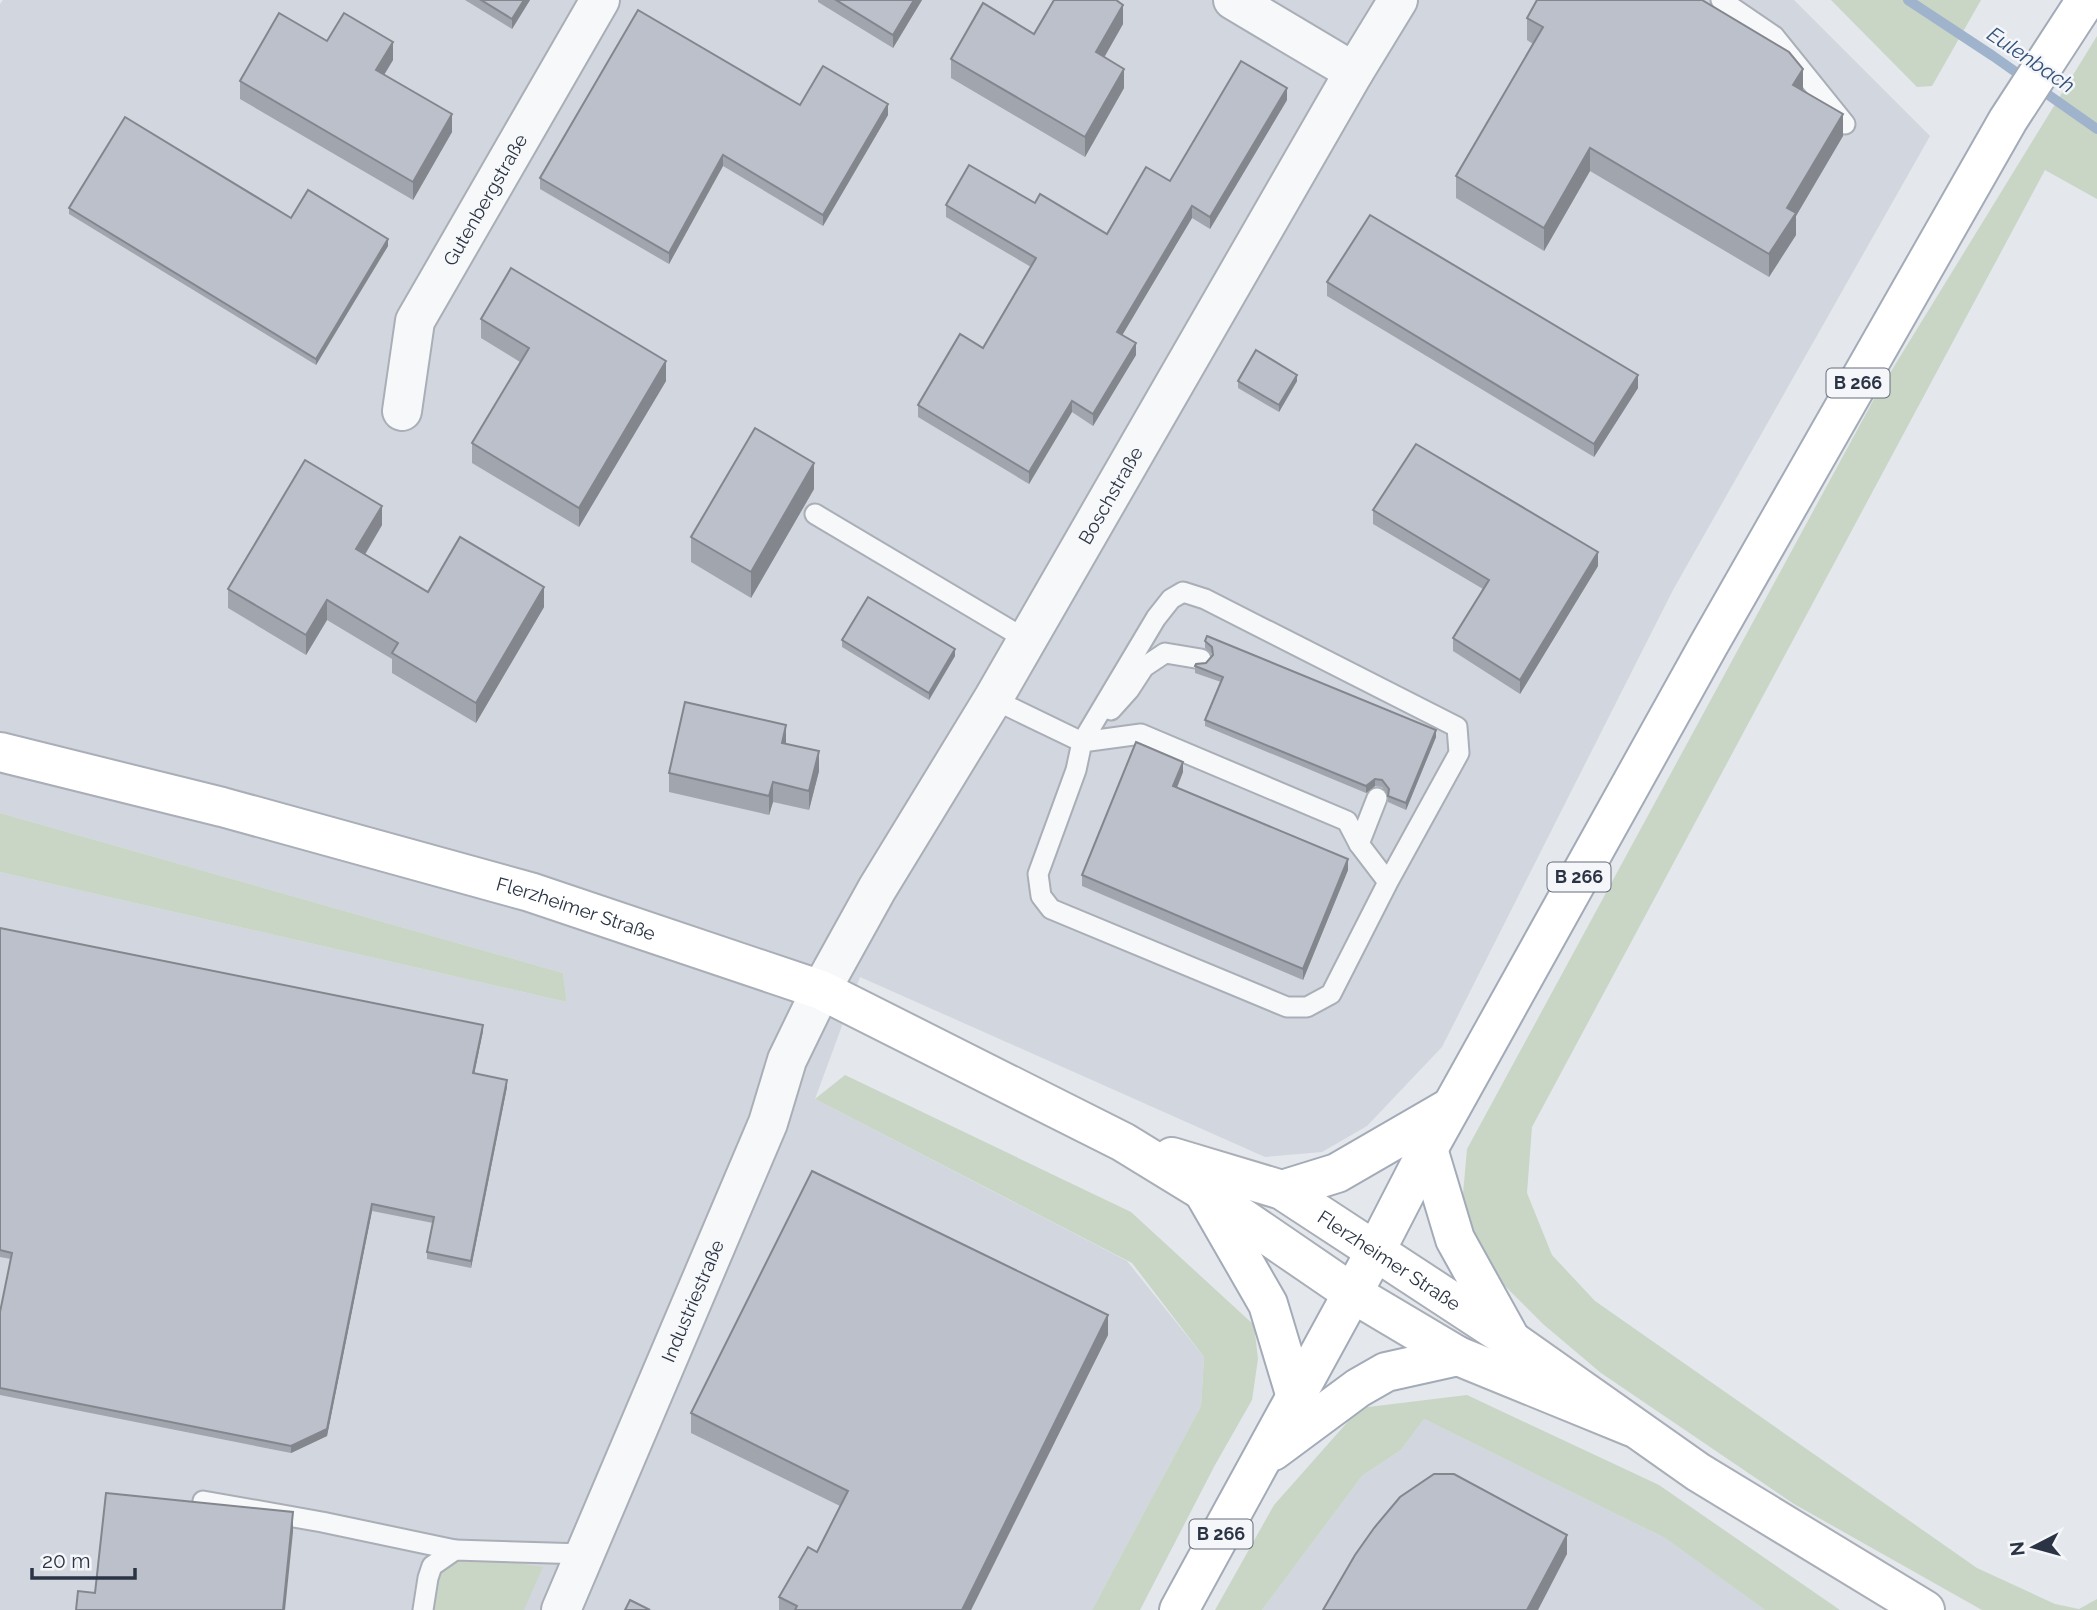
<svg xmlns="http://www.w3.org/2000/svg" width="2097" height="1610" viewBox="0 0 2097 1610" font-family="Raleway,sans-serif">
<rect width="100%" height="100%" fill="#e4e7ec"/>
<g fill="#d2d6de">
<path d="M3 0H1794L1930 136 1673 590 1442 1047 1367 1126 1322 1152 1265 1157 860 977 815 1099 1127 1261 1204 1357 1201 1406 1092 1610H0V872L567 1002 563 973 0 813V4Z"/>
<path d="M1424 1419 1665 1538 1765 1610H1262L1362 1476 1401 1450Z"/>
</g>
<g fill="#c9d6c5">
<path d="M1831 0H1981L1932 86 1917 87Z"/>
<path d="M2097 36V199L2045 170 1532 1127 1527 1193 1552 1255 1595 1301 1977 1568 2055 1604 2079 1609 2097 1599V1610H1982L1794 1504 1601 1373 1543 1324 1499 1280 1465 1221 1463 1194 1467 1149 1874 399Z"/>
<path d="M0 813 563 973 567 1002 0 872Z"/>
<path d="M845 1075 1131 1212 1254 1325 1258 1359 1252 1400 1215 1465 1140 1610H1092L1201 1406 1204 1357 1132 1263 815 1099Z"/>
<path d="M1467 1395 1659 1485 1840 1610H1765L1665 1538 1424 1419 1401 1450 1362 1476 1262 1610H1215L1274 1505 1360 1408Z"/>
<path d="M457 1554 543 1567 524 1610H432L436 1573Z"/>
</g>
<g fill="none" stroke-linecap="round" stroke-linejoin="round">
<path stroke="#9fb4cc" stroke-width="10" d="M1908 0 1993 56 2097 129"/>
<g stroke="#a9aeb7" stroke-width="23">
<g id="lane">
<path d="M1721 0 1774 36 1845 124"/>
<path d="M815 514 1027 640"/>
<path d="M993 699 1082 742 1141 734 1347 821 1359 844 1388 882 1331 994 1307 1007H1287L1051 909 1041 896 1038 874 1076 770 1082 742 1156 618 1171 599 1183 592 1205 599 1457 727 1459 753 1388 882"/>
<path d="M1111 710 1129 690 1144 667 1165 653 1201 659"/>
<path d="M1359 844 1377 798"/>
<path d="M203 1501 322 1522 455 1550"/>
<path d="M423 1610 428 1578 432 1566 455 1550 585 1554"/>
</g>
</g>
<g stroke="#a9aeb7" stroke-width="42">
<g id="street">
<path d="M1233 0 1354 72"/>
<path id="s1" d="M402 411 415 321 600 0"/>
<path id="s2" d="M561 1610 768 1123 787 1060 821 990 877 889 993 699 1354 72 1398 0"/>
</g>
</g>
<g stroke="#a9aeb7" stroke-width="42">
<g id="secondary">
<path id="s3" d="M0 752 222 807 530 892 821 990 1123 1142 1203 1191 1352 1293 1458 1356 1632 1427"/>
<path id="s4" d="M1172 1157 1282 1190 1511 1340 1698 1472 1925 1610"/>
</g>
</g>
<g stroke="#a3abb8" stroke-width="42">
<g id="primary">
<path d="M1428 1149 1455 1239 1511 1340"/>
<path d="M1282 1190 1337 1173 1451 1107"/>
<path d="M1203 1191 1268 1304 1296 1397"/>
<path d="M1273 1451 1358 1388 1386 1372 1458 1356"/>
<path d="M1179 1610 1376 1250 1428 1149 1708 646 2008 120 2086 0"/>
</g>
</g>
<use href="#lane" stroke="#f7f8fa" stroke-width="19"/>
<use href="#street" stroke="#f7f8fa" stroke-width="38"/>
<use href="#secondary" stroke="#fff" stroke-width="38"/>
<use href="#primary" stroke="#fff" stroke-width="38"/>
</g>
<g fill="#a1a5ae">
<path d="M465 0H530L512 29Z"/>
<path d="M818 0H922L893 48 818 2Z"/>
<path d="M1527 18 1803 90 1843 136 1796 216V235L1769 277 1590 171 1544 251 1456 198V176L1533 44 1527 40Z"/>
<path d="M1123 24 1104 57 1124 88 1085 157 951 78V59L1034 34Z"/>
<path d="M327 41 393 60 384 75 452 132 413 200 240 99V81Z"/>
<path d="M1287 100 1210 229 1192 218 1122 335 1136 355 1093 426 1072 412 1029 484 918 417V405L983 348 1031 267 946 217V205L1035 203 1107 234 1170 181Z"/>
<path d="M800 105 888 115 823 226 723 166 669 264 540 189V178Z"/>
<path d="M69 208 291 218 388 246 316 365 69 214Z"/>
<path d="M1327 282 1638 388 1594 457 1327 296Z"/>
<path d="M481 319 666 381 579 527 472 463V443L520 362 481 338Z"/>
<path d="M1238 381H1297L1279 412 1238 388Z"/>
<path d="M814 489 751 598 691 562V537Z"/>
<path d="M1373 510 1598 566 1520 694 1453 651V638L1483 589 1373 524Z"/>
<path d="M382 525 365 555 428 592 544 607 476 723 392 673V659L327 620 306 655 228 608V589Z"/>
<path d="M842 640 955 656 929 700 842 647Z"/>
<path d="M1205 641 1436 737 1406 810 1388 802V795L1382 787 1375 786 1366 793 1205 726V720L1221 682 1195 673V666L1206 663 1212 656V654L1205 648Z"/>
<path d="M786 744 819 771 809 810 773 802 769 815 669 792V773Z"/>
<path d="M1183 772 1177 788 1348 870 1303 980 1082 886V875Z"/>
<path d="M0 928 483 1031 474 1074 507 1087 471 1268 427 1259V1252L433 1223 372 1211 327 1436 291 1453 0 1395V1312L11 1259 0 1257Z"/>
<path d="M1108 1335 971 1610H779V1597L817 1552 840 1506 691 1433V1413Z"/>
</g>
<g fill="#83868d">
<path d="M524 0H530L512 29V19Z"/>
<path d="M914 0H922L893 48V35Z"/>
<path d="M1123 5V24L1096 72V52Z"/>
<path d="M393 42V60L376 88V70Z"/>
<path d="M1124 69V88L1085 157V137Z"/>
<path d="M1803 69V91L1793 85Z"/>
<path d="M1287 88V100L1210 229V217Z"/>
<path d="M888 104V115L823 226V215Z"/>
<path d="M452 114V132L413 200V182Z"/>
<path d="M1843 114V136L1796 216V235L1769 277V254L1787 208Z"/>
<path d="M1590 148V171L1544 251V228Z"/>
<path d="M723 155V166L669 264V253Z"/>
<path d="M1192 206V218L1117 344V332Z"/>
<path d="M388 239V246L316 365V359Z"/>
<path d="M1136 343V355L1093 426V414Z"/>
<path d="M666 361V381L579 527V508Z"/>
<path d="M1297 375V381L1279 412V405Z"/>
<path d="M1638 375V388L1594 457V444Z"/>
<path d="M1072 401V412L1029 484V472Z"/>
<path d="M814 463V489L751 598V572Z"/>
<path d="M382 506V525L356 569V549Z"/>
<path d="M1598 552V566L1520 694V680Z"/>
<path d="M544 587V607L476 723V703Z"/>
<path d="M327 600V620L306 655V635Z"/>
<path d="M955 649V656L929 700V693Z"/>
<path d="M786 725V744L782 743Z"/>
<path d="M1436 730V737L1406 810V803Z"/>
<path d="M819 751V771L809 810V791Z"/>
<path d="M1183 762V772L1173 797V786Z"/>
<path d="M1375 779V786L1366 793V786Z"/>
<path d="M773 782V802L769 815V796Z"/>
<path d="M1348 859V870L1303 980V969Z"/>
<path d="M483 1025V1031L473 1080V1073Z"/>
<path d="M507 1080V1087L471 1268V1261Z"/>
<path d="M372 1204V1211L327 1436 291 1453V1446Z"/>
<path d="M1108 1315V1335L971 1610H962Z"/>
<path d="M293 1512V1532L285 1610H283Z"/>
<path d="M1567 1535V1554L1538 1610H1527Z"/>
</g>
<g fill="#bbc0ca" stroke="#83868d" stroke-width="2">
<path d="M481 0H524L512 19Z"/>
<path d="M836 0H914L893 35Z"/>
<path d="M1054 0H1116L1123 5 1096 52 1124 69 1085 137 951 59 983 3 1034 34Z"/>
<path d="M1537 0H1702L1789 52 1803 69 1793 85 1843 114 1787 208 1796 213 1769 254 1590 148 1544 228 1456 176 1543 27 1527 18Z"/>
<path d="M638 10 800 105 823 66 888 104 823 215 723 155 669 253 540 178Z"/>
<path d="M279 13 327 41 344 13 393 42 376 70 452 114 413 182 240 81Z"/>
<path d="M1241 61 1287 88 1210 217 1192 206 1117 332 1136 343 1093 414 1072 401 1029 472 918 405 960 334 983 348 1036 258 946 205 969 165 1035 203 1040 194 1107 234 1146 167 1170 181Z"/>
<path d="M125 117 291 218 308 190 388 239 316 359 69 208Z"/>
<path d="M1370 215 1638 375 1594 444 1327 282Z"/>
<path d="M511 268 666 361 579 508 472 443 529 348 481 319Z"/>
<path d="M1256 350 1297 375 1279 405 1238 381Z"/>
<path d="M755 428 814 463 751 572 691 537Z"/>
<path d="M1416 444 1598 552 1520 680 1453 638 1489 580 1373 510Z"/>
<path d="M305 460 382 506 356 549 428 592 460 537 544 587 476 703 392 653 398 643 327 600 306 635 228 589Z"/>
<path d="M868 597 955 649 929 693 842 640Z"/>
<path d="M1207 636 1436 730 1406 803 1388 796 1389 789 1382 780 1375 779 1366 786 1205 720 1223 677 1195 666 1196 664 1206 663 1213 655 1212 647 1205 641Z"/>
<path d="M685 702 786 725 782 743 819 751 809 791 773 782 769 796 669 773Z"/>
<path d="M1136 742 1183 762 1173 786 1348 859 1303 969 1082 875Z"/>
<path d="M0 928 483 1025 473 1073 507 1080 471 1261 427 1252 434 1217 372 1204 327 1429 291 1446 0 1388V1312L12 1253 0 1250Z"/>
<path d="M812 1171 1108 1315 962 1610H795L797 1606 779 1597 808 1547 817 1552 848 1491 691 1413Z"/>
<path d="M1434 1474H1454L1567 1535 1527 1610H1323L1355 1555 1374 1528 1400 1497Z"/>
<path d="M106 1493 293 1512 283 1610H76L78 1591 95 1593Z"/>
<path d="M630 1600 650 1610H625Z"/>
</g>
<g text-anchor="middle" stroke-width="5" stroke-linejoin="round" paint-order="stroke">
<g fill="#f4f6f9" stroke="#676e7b" stroke-width="2">
<rect x="1826.5" y="368.5" width="63" height="29" rx="5"/>
<rect x="1547.5" y="862.5" width="63" height="29" rx="5"/>
<rect x="1189.5" y="1519.5" width="63" height="29" rx="5"/>
</g>
<g font-size="18" font-weight="bold" fill="#2b3445">
<text x="1858" y="389">B 266</text>
<text x="1579" y="883">B 266</text>
<text x="1221" y="1540">B 266</text>
</g>
<g font-size="19" fill="#2b3445" stroke="#f4f6f9">
<text dy="7" stroke="none"><textPath href="#s1" startOffset="231">Gutenbergstraße</textPath></text>
<text dy="7" stroke="none"><textPath href="#s2" startOffset="1246">Boschstraße</textPath></text>
<text dy="7" stroke="none"><textPath href="#s3" startOffset="597">Flerzheimer Straße</textPath></text>
<text dy="7" stroke="none"><textPath href="#s4" startOffset="243">Flerzheimer Straße</textPath></text>
<text dy="7" stroke="none"><textPath href="#s2" startOffset="336">Industriestraße</textPath></text>
</g>
<g font-size="21" font-style="italic" fill="#34527a" stroke="#f4f6f9">
<text transform="translate(2031 60) rotate(34)" y="7">Eulenbach</text>
</g>
</g>
<g transform="translate(2034 1547) rotate(264)" stroke="#f4f6f9" stroke-width="5" paint-order="stroke">
<path d="M0-5L12 26L0 18L-12 26Z" fill="#2b3445"/>
<text y="-10" font-size="19" font-weight="bold" text-anchor="middle" fill="#2b3445">N</text>
</g>
<path d="M32 1568v10h103v-10" fill="none" stroke="#2b3445" stroke-width="3.5"/>
<text x="42" y="1568" font-size="21" fill="#2b3445" stroke="#f4f6f9" stroke-width="5" paint-order="stroke">20 m</text>
</svg>
